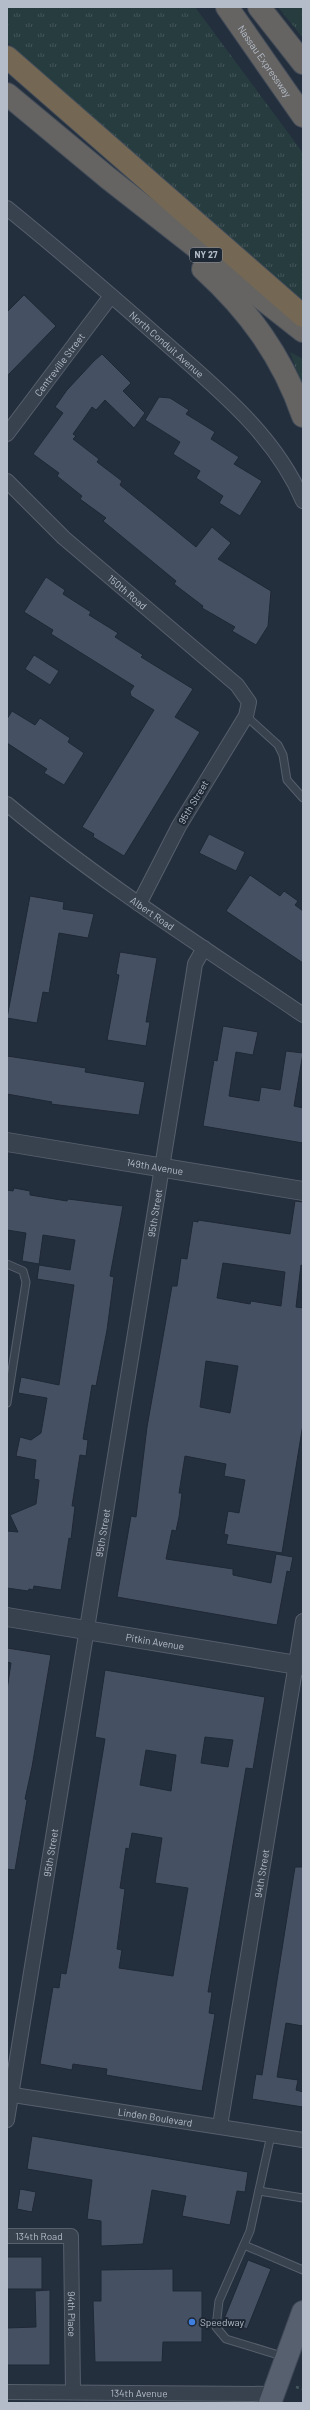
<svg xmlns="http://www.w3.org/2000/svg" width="310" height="2410" viewBox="0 0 310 2410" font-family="Barlow,sans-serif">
<defs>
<pattern id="grass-tufts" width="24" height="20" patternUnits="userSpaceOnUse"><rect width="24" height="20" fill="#263c3f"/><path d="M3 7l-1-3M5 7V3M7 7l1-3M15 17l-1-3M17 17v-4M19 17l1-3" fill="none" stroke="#435659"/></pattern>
</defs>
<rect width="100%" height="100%" fill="#242f3e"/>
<g fill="url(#grass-tufts)">
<path d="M7 7H195L303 153V301L7 42Z"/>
<path d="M278 7H303V38Z"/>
<path d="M290 352 303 359V389Z"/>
</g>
<g fill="#455162" stroke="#1f2835" fill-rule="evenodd">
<path d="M24 295 56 326 7 376V312Z"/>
<path d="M102 354 131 383 123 391 145 413 134 428 105 400 96 410 92 407 73 434 76 436 73 439 99 459 97 462 122 481 120 485 196 547 212 527 231 543 218 559 271 591 268 626 256 645 232 631 235 627 202 608 203 606 174 584 176 581 103 521 106 518 80 499 82 496 57 476 59 473 33 454 63 413 55 407 67 390 94 361Z"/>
<path d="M159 397 170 398 189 410 186 414 215 432 211 439 239 457 234 464 262 481 240 516 219 503 223 496 196 478 200 471 173 454 180 442 145 420Z"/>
<path d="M46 577 65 590 63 594 91 612 89 615 118 633 115 637 143 655 141 657 193 689 175 717 200 732 124 856 93 837 94 834 82 827 154 710 131 696 130 692 134 686 51 634 53 630 24 612Z"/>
<path d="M34 655 59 671 50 685 25 669Z"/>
<path d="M12 711 35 725 40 718 70 738 68 742 84 753 64 785 44 773 47 769 7 743V719Z"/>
<path d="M209 834 245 852 236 871 199 853Z"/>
<path d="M250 875 280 896 284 891 298 901 295 905 303 911V963L226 911Z"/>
<path d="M30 896 64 902 63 909 94 914 88 938 59 933 49 993 43 992 37 1023 7 1018Z"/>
<path d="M120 952 157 958 146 1022H150L146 1046 107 1040 119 975 116 974Z"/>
<path d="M223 1026 258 1032 253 1055 236 1052 229 1096 259 1101 261 1087 280 1090 286 1051 303 1053 294 1106 303 1108V1143L203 1126 214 1060 217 1061Z"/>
<path d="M7 1056 86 1068 85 1072 145 1082 139 1115 51 1104 52 1102 7 1094Z"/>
<path d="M14 1188 30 1191V1195L67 1201 68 1199 123 1206 110 1276 114 1277 107 1330 96 1386 92 1385 83 1439 88 1440 86 1456 80 1455 72 1506H75L71 1539 69 1538 61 1590 34 1586 33 1590 29 1589 28 1591 7 1588V1531L18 1532 10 1515 36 1504 39 1480 34 1479 36 1460 16 1456 20 1437 31 1440 41 1433 47 1398 18 1393 21 1377 59 1385 74 1285 37 1279 39 1265 70 1270 75 1240 43 1235 39 1264 22 1261 26 1233 7 1230V1190L13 1191Z"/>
<path d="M295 1201 303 1202V1266L301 1265 296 1307 303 1308V1424L282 1553 226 1544 228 1535 224 1534 228 1511 239 1513 245 1480 224 1476 226 1464 185 1456 179 1493H182L179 1517 176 1531 172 1530 166 1559 233 1569V1575L271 1583 276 1554 293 1557 290 1572 287 1571 277 1625 117 1597 131 1516 136 1517 147 1427 172 1286H177L181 1258 187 1259 193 1221 198 1222V1220L290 1234ZM223 1263 285 1272 281 1306 251 1301 250 1304 217 1298ZM206 1361 238 1366 230 1413 200 1407Z"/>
<path d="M7 1648 51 1655 32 1767 25 1799 27 1800 15 1870 7 1869V1690L11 1663 7 1662Z"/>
<path d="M105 1670 265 1697 253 1769 246 1768 208 1992H212L209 2013 215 2014 202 2091 106 2075 107 2069 73 2064 72 2070 40 2064 53 1987 59 1988 61 1973 66 1974 73 1934 105 1739 95 1737ZM205 1737 233 1740 228 1767 201 1763ZM146 1750 176 1755 171 1791 140 1785ZM132 1833 162 1838 155 1883 188 1888 173 1976 119 1968 122 1950 117 1949 125 1889 120 1888 126 1848 129 1849Z"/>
<path d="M295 1867H303V2026L286 2023 277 2077 298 2080 296 2090 303 2092V2107L252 2099 256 2074 262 2075Z"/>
<path d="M32 2136 248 2172 245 2192 237 2191 230 2225 182 2216 186 2196 152 2190 143 2244 101 2246V2221L87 2219 92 2180 27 2169Z"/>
<path d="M20 2189 36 2192 32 2212 17 2209Z"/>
<rect x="7" y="2257" width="35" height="32"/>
<path d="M248 2260 271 2269 247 2329 224 2319Z"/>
<path d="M173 2269V2291H202V2342H163L162 2362H95L93 2301H101V2270Z"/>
<path d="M50 2290V2365H7V2328L36 2327 35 2291Z"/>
</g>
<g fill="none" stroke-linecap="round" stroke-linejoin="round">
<g stroke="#565f6c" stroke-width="9">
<g id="service">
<path d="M246 716 278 745 283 755 287 780 303 798"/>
<path d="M7 1264 23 1271 26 1282 7 1403"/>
<path d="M271 2135 250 2231 219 2301 216 2327 226 2339 285 2357"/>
<path d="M259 2191 303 2198"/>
<path d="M244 2245 303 2270"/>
</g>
</g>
<g stroke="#565f6c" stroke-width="16">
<g id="minor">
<path id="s1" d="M7 208C60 251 111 295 162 340 215 387 275 434 303 501"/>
<path id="s2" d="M7 434 111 296"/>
<path id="s3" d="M7 481 64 538 237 685 249 702 246 716 179 826 139 904"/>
<path id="s4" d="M7 804C100 882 203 947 303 1015"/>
<path id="s5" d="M7 2094 303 2140"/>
<path id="s6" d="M7 2120 193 977 195 964 204 948"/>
<path id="s7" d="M220 2126 303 1621"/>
<path id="s8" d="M7 2236H71L73 2391"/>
<path id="s9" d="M7 2392 272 2394"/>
</g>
</g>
<g stroke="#565f6c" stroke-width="20">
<g id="tertiary">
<path id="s10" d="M7 1142 303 1191"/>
<path id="s11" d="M7 1617 303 1666"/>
</g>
</g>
<g stroke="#414a57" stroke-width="24">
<path id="primary" d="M270 2403 303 2312"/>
</g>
<g stroke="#434c59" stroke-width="24">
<g id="trunk">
<path id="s12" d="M227 7 303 116"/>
<path d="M259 7 303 63"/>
<path d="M7 94 108 178 303 331"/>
<path d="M203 269C249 311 282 356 303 416"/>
</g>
</g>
<g stroke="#434c59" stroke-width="24">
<path id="motorway" d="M7 57 303 316"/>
</g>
<path stroke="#44595c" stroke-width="2.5" stroke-dasharray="3 3" stroke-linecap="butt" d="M296 2387 303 2389"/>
<use href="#service" stroke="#38414e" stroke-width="7"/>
<use href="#minor" stroke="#38414e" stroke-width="14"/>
<use href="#tertiary" stroke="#38414e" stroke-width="18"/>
<use href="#primary" stroke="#56606e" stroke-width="22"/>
<use href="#trunk" stroke="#656462" stroke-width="22"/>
<use href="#motorway" stroke="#746855" stroke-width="22"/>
</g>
<circle fill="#3f7fe0" stroke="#1d2633" stroke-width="1.5" cx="192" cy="2322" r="4"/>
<g text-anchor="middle" stroke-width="4" stroke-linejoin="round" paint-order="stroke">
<rect fill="#1d2633" stroke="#878f9c" stroke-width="1" x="190" y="248" width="32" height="14" rx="3"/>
<g font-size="9" font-weight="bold" fill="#b4bcc9">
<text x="206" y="258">NY 27</text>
</g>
<g font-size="10" fill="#b4bcc9" stroke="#1d2633">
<text dy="4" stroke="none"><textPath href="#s12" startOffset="66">Nassau Expressway</textPath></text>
<text dy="4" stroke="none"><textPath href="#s1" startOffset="210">North Conduit Avenue</textPath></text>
<text dy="4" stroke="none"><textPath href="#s2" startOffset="87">Centreville Street</textPath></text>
<text dy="4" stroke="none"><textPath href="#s3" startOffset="164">150th Road</textPath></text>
<text transform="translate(193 802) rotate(-59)" y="4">95th Street</text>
<text dy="4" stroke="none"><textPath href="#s4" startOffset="182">Albert Road</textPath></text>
<text dy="4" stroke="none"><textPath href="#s10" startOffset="150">149th Avenue</textPath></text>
<text dy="4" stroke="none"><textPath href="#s6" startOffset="919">95th Street</textPath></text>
<text dy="4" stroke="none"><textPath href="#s6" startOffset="595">95th Street</textPath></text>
<text dy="4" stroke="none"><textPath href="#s11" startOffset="150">Pitkin Avenue</textPath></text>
<text dy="4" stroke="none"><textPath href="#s6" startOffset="271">95th Street</textPath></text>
<text dy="4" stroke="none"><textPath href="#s7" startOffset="256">94th Street</textPath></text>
<text dy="4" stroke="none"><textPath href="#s5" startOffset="150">Linden Boulevard</textPath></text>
<text dy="4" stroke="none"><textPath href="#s8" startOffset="32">134th Road</textPath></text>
<text dy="4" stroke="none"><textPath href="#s8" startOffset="142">94th Place</textPath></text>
<text dy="4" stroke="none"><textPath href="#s9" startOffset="132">134th Avenue</textPath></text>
</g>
<g font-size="10" fill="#b4bcc9" stroke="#1d2633" text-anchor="start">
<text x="200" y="2326">Speedway</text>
</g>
</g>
<rect width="310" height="2410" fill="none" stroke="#b4bcc9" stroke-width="16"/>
</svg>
